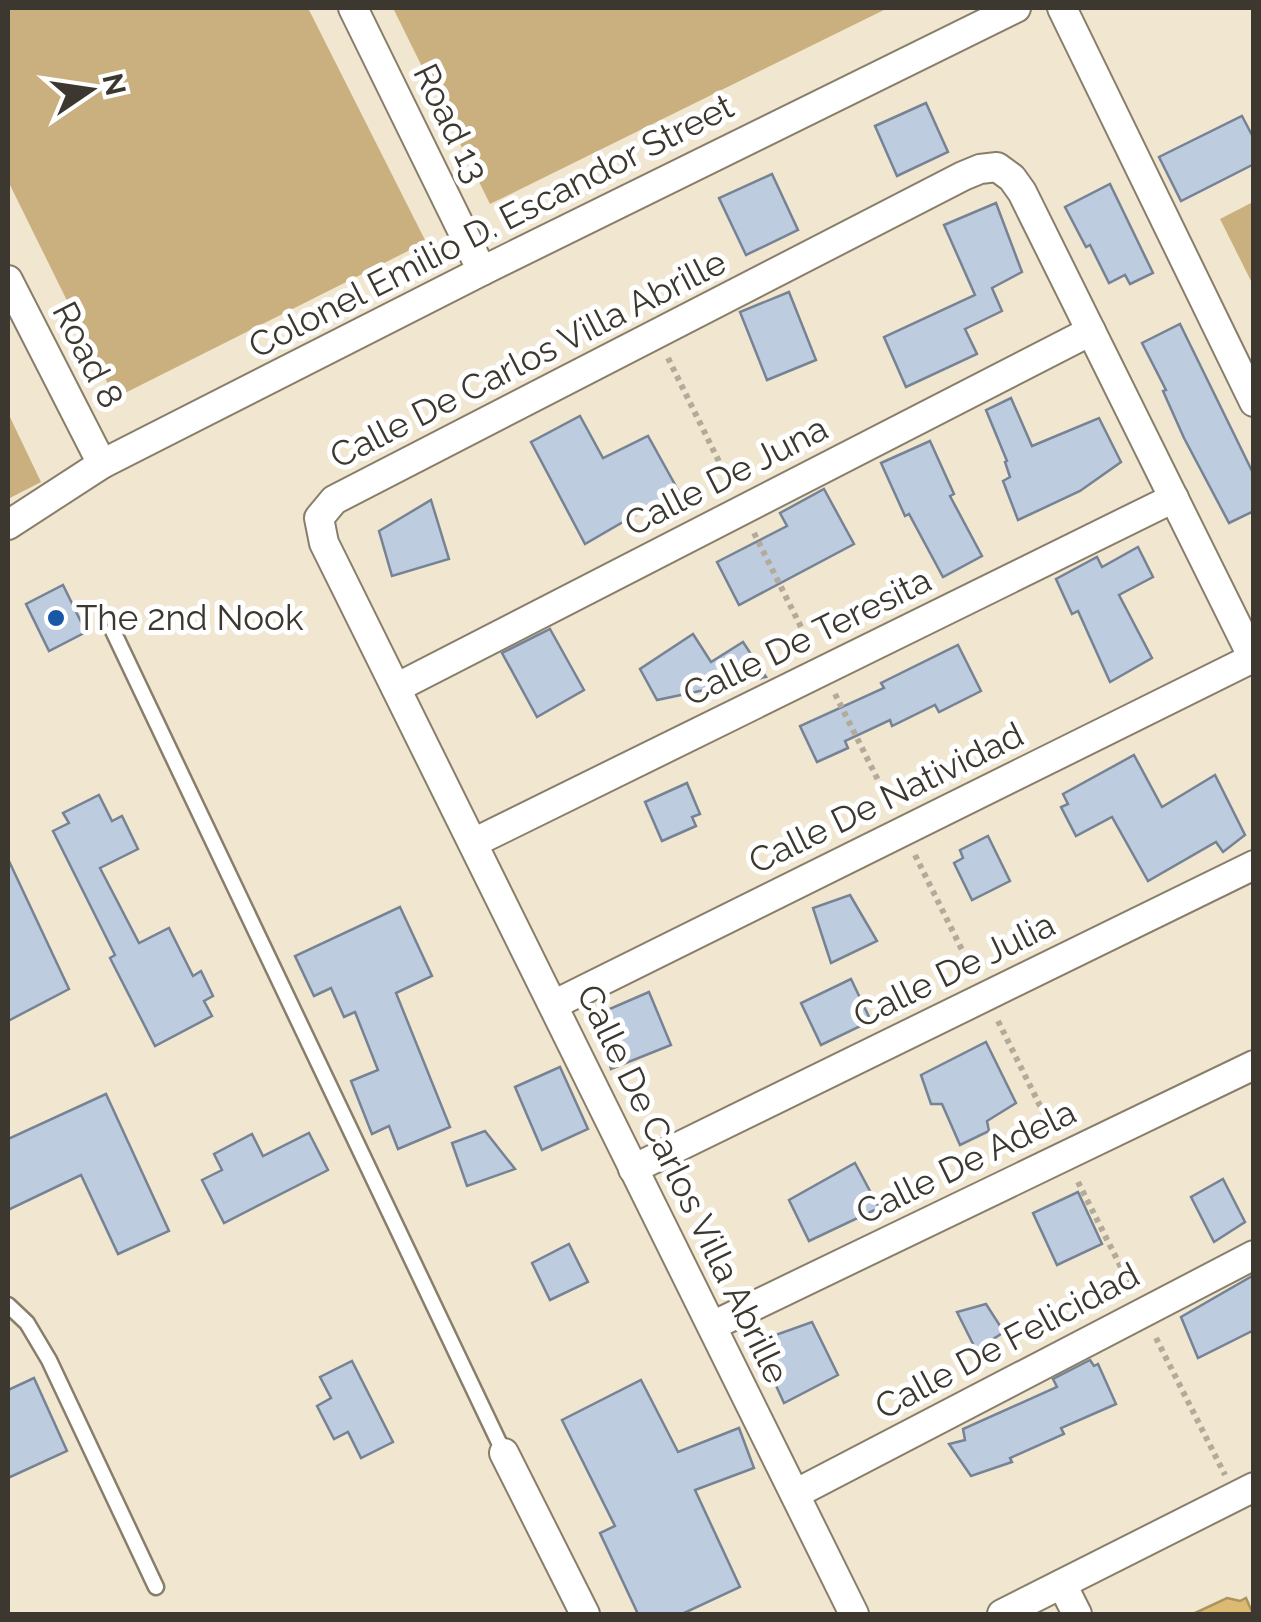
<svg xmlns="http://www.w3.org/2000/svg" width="1261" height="1622" viewBox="0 0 1261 1622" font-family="Raleway,sans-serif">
<rect width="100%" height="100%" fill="#f1e6d0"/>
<g fill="#cab07e">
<path d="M8 8H308L426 242 115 398 8 181Z"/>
<path d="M393 8H888L490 204Z"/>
<path d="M1253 202V285L1220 219Z"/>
<path d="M8 413 41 482 8 499Z"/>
</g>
<path fill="#ddba72" stroke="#ad935e" stroke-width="2.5" d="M1227 1598 1240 1601 1246 1598 1253 1614H1193Z"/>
<g fill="#becce0" stroke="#768395" stroke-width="2.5">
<path d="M926 103 948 152 897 176 875 126Z"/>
<path d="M1242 116 1254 139V164L1181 201 1159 157Z"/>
<path d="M772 174 798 230 746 255 719 198Z"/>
<path d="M1110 184 1153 273 1130 284 1125 275 1109 283 1090 245 1086 247 1065 207Z"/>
<path d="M996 203 1022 272 992 288 1002 311 965 329 977 354 906 387 884 337 975 295 944 225Z"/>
<path d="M789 292 816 360 767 380 740 312Z"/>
<path d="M1180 324 1254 475V511L1229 523 1184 438 1163 391 1166 390 1142 343Z"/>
<path d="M1011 398 1032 446 1099 418 1121 462 1080 491 1018 520 1003 481 1010 477 1005 462 1007 461 986 410Z"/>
<path d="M580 416 603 458 648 436 678 490 585 544 531 442Z"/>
<path d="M930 441 954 494 950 496 982 556 943 577 909 514 905 516 881 463Z"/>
<path d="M824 489 854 544 739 605 717 562 787 526 780 513Z"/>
<path d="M431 500 449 559 392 576 379 531Z"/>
<path d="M1138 547 1153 577 1119 595 1152 658 1110 682 1078 611 1072 614 1056 579 1097 557 1102 567Z"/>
<path d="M63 585 86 632 49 651 26 604Z"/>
<path d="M550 629 584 690 537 717 502 653Z"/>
<path d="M693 634 711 662 743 642 766 677 657 700 640 669Z"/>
<path d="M958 645 981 691 939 712 935 705 892 726 890 720 845 741 848 748 817 762 800 726 884 688 881 683Z"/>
<path d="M1134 755 1162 807 1215 775 1245 835 1223 852 1216 842 1148 881 1112 817 1076 836 1061 807 1068 804 1063 794Z"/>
<path d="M687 783 700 814 692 817 696 826 662 841 645 802Z"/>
<path d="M99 795 112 821 122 816 138 849 100 868 139 943 169 928 193 976 201 971 213 996 204 1001 212 1016 155 1046 110 958 115 955 53 831 69 823 63 813Z"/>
<path d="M988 836 1010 881 972 900 954 863 963 858 960 850Z"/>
<path d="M8 859 69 989 8 1021Z"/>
<path d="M850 895 877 941 831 963 813 908Z"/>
<path d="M400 907 432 976 396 993 450 1127 398 1149 389 1126 372 1134 351 1081 378 1070 355 1012 344 1017 331 988 314 996 295 956Z"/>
<path d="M851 979 871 1021 821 1045 801 1003Z"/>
<path d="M649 992 671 1045 611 1069 598 1014Z"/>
<path d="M986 1042 1016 1103 987 1121 989 1131 960 1145 942 1104H931L921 1075Z"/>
<path d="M560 1067 588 1129 542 1150 515 1087Z"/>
<path d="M106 1094 169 1231 118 1254 81 1175 8 1210V1139Z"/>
<path d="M485 1131 515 1169 467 1186 452 1143Z"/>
<path d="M309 1133 328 1170 224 1223 202 1180 222 1170 214 1154 252 1134 263 1156Z"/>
<path d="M855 1163 879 1208 809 1241 789 1200Z"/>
<path d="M1223 1179 1245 1222 1214 1242 1191 1197Z"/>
<path d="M1078 1192 1102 1244 1057 1265 1033 1213Z"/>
<path d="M569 1244 588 1282 550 1300 532 1263Z"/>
<path d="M1254 1275V1330L1198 1358 1181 1317Z"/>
<path d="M986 1304 1004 1332 976 1350 957 1312Z"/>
<path d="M812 1322 838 1375 784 1403 756 1342Z"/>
<path d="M1090 1360 1094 1366 1098 1364 1116 1404 1061 1428 1064 1434 1010 1458 1012 1462 971 1476 949 1444 965 1440 963 1429 1057 1387 1053 1379Z"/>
<path d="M352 1361 393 1442 361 1458 348 1432 334 1439 317 1406 331 1398 320 1377Z"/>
<path d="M34 1378 67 1451 8 1478V1390Z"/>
<path d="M641 1380 678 1452 739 1428 754 1468 695 1490 740 1587 682 1614H638L600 1533 615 1526 562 1420Z"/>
</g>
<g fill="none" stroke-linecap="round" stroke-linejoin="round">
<g stroke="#887e6a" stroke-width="19">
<g id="service">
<path d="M113 631 504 1453"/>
<path d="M8 1305 27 1323 49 1360 156 1587"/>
</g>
</g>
<g stroke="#887e6a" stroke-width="32">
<g id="minor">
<path d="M353 8 482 271"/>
<path d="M1062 8 1254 402"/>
<path d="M8 280 102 464"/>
<path d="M8 525 102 464 482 271 1016 8"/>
<path d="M396 688 1091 331"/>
<path d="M473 843 1174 498"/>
<path d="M553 1005 1253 658 1022 192 1012 178 997 167 980 169 963 176 334 500 319 518 324 543 854 1614"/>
<path d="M633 1169 1254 865"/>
<path d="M712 1326 1254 1065"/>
<path d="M504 1453 585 1614"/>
<path d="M795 1494 1254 1255"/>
<path d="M1062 1584 1077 1614"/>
<path d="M1002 1614 1254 1487"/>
</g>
</g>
<g stroke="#b3aa99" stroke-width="6" stroke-dasharray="5 5" stroke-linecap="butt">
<path d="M668 358 731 486"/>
<path d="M754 533 811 647"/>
<path d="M835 694 892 808"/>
<path d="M915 855 974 974"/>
<path d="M998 1021 1052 1130"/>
<path d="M1078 1182 1131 1287"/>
<path d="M1156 1338 1225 1475"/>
</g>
<use href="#service" stroke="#fff" stroke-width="14"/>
<use href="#minor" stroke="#fff" stroke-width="28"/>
</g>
<circle fill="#1957a7" stroke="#fff" stroke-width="4" cx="56" cy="618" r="10"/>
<g text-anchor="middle" stroke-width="10" stroke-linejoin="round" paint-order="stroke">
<g font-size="35" fill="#3c382f" stroke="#fff">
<text transform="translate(451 123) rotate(64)" y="12">Road 13</text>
<text transform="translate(491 226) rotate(-27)" y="12">Colonel Emilio D. Escandor Street</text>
<text transform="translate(88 355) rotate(63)" y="12">Road 8</text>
<text transform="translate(528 359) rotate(-27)" y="12">Calle De Carlos Villa Abrille</text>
<text transform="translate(726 476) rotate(-27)" y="12">Calle De Juna</text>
<text transform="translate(807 637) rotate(-26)" y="12">Calle De Teresita</text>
<text transform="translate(886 798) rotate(-26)" y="12">Calle De Natividad</text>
<text transform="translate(954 970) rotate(-26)" y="12">Calle De Julia</text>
<text transform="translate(966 1162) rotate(-26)" y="12">Calle De Adela</text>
<text transform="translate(683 1184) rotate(64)" y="12">Calle De Carlos Villa Abrille</text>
<text transform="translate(1007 1341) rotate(-28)" y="12">Calle De Felicidad</text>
</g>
<g font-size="35" fill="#3c382f" stroke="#fff" text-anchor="start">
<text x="76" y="630">The 2nd Nook</text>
</g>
</g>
<rect width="1261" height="1622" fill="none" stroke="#3c382f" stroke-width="20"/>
<g transform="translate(90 90) rotate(77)" stroke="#ffffff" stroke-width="8" paint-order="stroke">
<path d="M0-8L18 38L0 25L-18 38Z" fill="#3c382f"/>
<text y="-15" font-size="28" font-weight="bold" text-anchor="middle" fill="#3c382f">N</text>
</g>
</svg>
